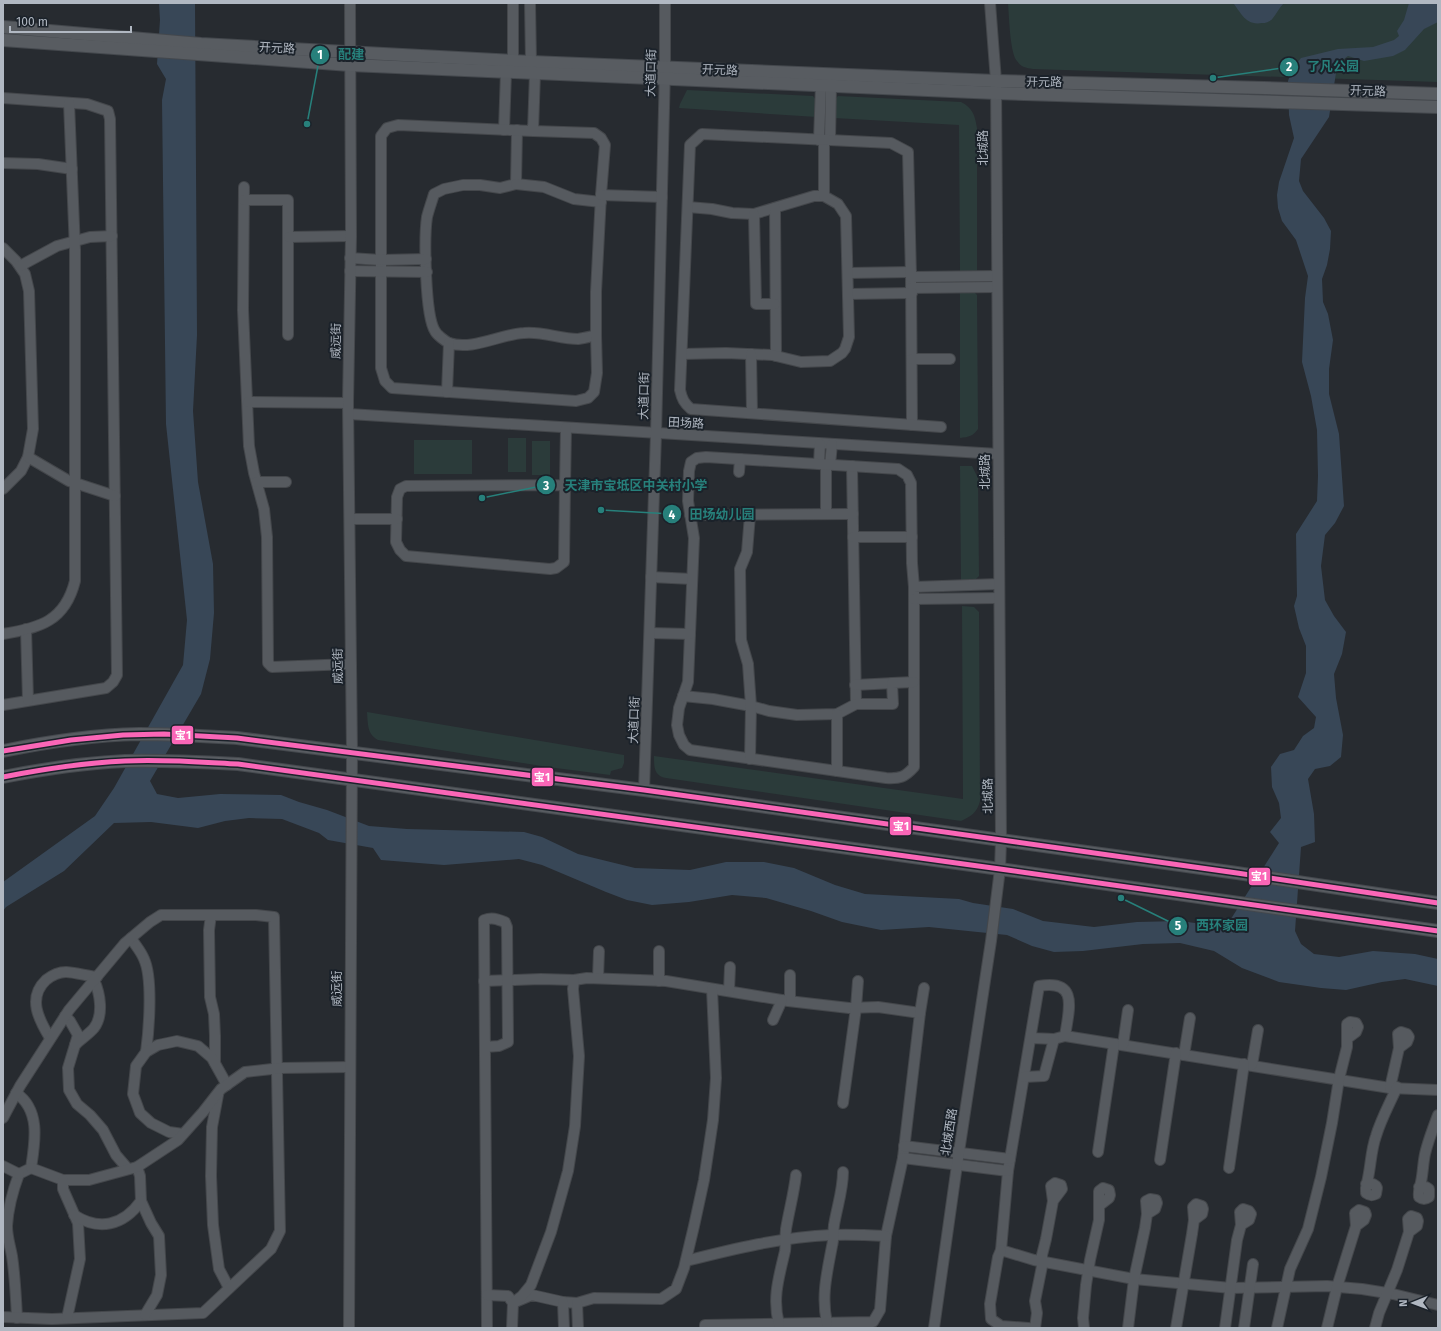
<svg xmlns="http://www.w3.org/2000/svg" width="1441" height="1331" viewBox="0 0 1441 1331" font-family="'Fira Sans','Noto Sans SC',sans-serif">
<rect width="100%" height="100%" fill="#272b30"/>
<g fill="#2b3b3a">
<path d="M1008 3H1438V82L1033 69C1026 68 1021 67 1017 61 1010 54 1009 15 1008 3Z"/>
<path d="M687 90 813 96 816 100 817 117 679 108 680 104Z"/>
<path d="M838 96 961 102C973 108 975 116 977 128V271H960L959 125 834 118 835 99Z"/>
<path d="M960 291 974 292 977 295 978 429C973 436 969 437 960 438Z"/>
<rect x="508" y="438" width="18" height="34"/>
<rect x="414" y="440" width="58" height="34"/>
<rect x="532" y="441" width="18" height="34"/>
<path d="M960 466H972L978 478 979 576 975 580 961 581Z"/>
<path d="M962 606 974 607 979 612 980 801C977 813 971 816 961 821L666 778C654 776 654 767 654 756L963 799Z"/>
<path d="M367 712 624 755V763L622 768 611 771 610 775 548 767 378 740C367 734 368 724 367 712Z"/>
</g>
<g fill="#384757">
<path d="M159 3H195L197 335 193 411 198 482 213 564 214 613 210 659 201 694 150 781 157 794 178 798 220 794 281 795 299 802 327 810 369 826 407 829 524 832 542 837 578 854 635 868 690 870 726 862H764L794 868 835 885 865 894 959 899 973 903 1013 909 1043 921 1094 927 1137 922 1180 921 1217 926 1229 922 1279 843 1270 832 1281 818 1279 803 1272 787 1271 767 1280 754 1294 750 1303 736 1314 728 1316 717 1298 697 1306 673V646L1299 628 1294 606 1297 596 1296 534 1317 501 1318 476 1317 430 1311 396 1302 362 1305 298 1308 276 1296 240 1282 221 1278 208 1277 195 1279 182 1294 138 1289 115 1288 81 1292 69 1301 58 1338 49 1373 47 1394 40 1399 36 1397 31 1404 20 1409 3H1438V22L1424 29 1405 50 1393 56 1364 61 1348 56 1344 59 1340 64 1336 73 1329 117 1301 159 1299 181 1303 191 1324 218 1331 231 1330 249 1327 265 1322 279 1323 302 1328 314 1333 340 1329 369V394L1339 434 1344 506 1335 523 1325 535 1321 566 1325 600 1334 616 1346 632 1342 654 1334 674 1336 698 1343 735 1341 757 1330 766 1315 769 1308 779 1314 814 1315 842 1301 847 1295 931 1301 944 1314 954 1339 957 1373 951 1415 954 1438 959V986L1405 979 1382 982 1346 990 1321 988 1279 982 1242 968 1214 951 1180 943 1143 944 1083 951 1054 952 1032 946 1007 935 929 927 881 930 842 922 811 911 766 898 732 895 689 902 652 905 627 900 606 892 542 865 519 859 444 865 381 860 373 848 328 840 319 833 282 819 249 818 225 821 198 828 151 822 114 823 64 871 6 907 3 911V882L95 816 114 788 183 665 187 620 166 424 162 100 166 79 157 64 160 20Z"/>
<path d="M1233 3H1284C1279 8 1277 13 1273 18 1270 22 1266 23 1262 23 1245 26 1241 12 1233 3Z"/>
</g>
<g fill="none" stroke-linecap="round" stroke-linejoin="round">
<g stroke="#44474b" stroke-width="12">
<g id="minor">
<path d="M513 3V61"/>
<path d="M530 3 531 62"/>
<path d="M3 98 87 104 108 111 110 119 117 675 113 682 106 688 3 705"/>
<path d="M504 130 506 72"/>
<path d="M517 130 516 184 500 188 480 185H463L444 189 434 194C432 201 429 209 427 217 424 237 425 316 435 331 437 335 445 341 449 343 472 351 501 334 524 333 542 331 560 339 578 339 584 338 590 337 596 335"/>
<path d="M533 131 398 125 387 128 381 136V368L385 381 392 388 576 401 588 398 594 392 597 373 596 335V292L601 195 605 145 601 138 594 133 533 131 535 73"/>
<path d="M819 140 821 85"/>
<path d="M830 140 831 86"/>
<path d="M3 163 38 164 72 169"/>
<path d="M516 184 544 187 574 199 601 202"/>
<path d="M244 187 243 310 249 446 254 473 264 509 267 537 268 663 272 667 351 664"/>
<path d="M601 195 662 197"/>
<path d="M244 200H288V335"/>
<path d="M688 207 712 209 732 213 754 214 814 196H824"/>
<path d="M775 208 776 356"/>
<path d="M754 214 756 304H775"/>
<path d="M289 237 351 236"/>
<path d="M3 248 16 261 25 274 29 291 33 429 28 457 21 471 3 489"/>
<path d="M350 258 381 260 426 259"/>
<path d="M20 266 57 246 90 237 112 236"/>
<path d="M350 271 427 272"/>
<path d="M848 273 911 272"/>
<path d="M911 277 912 425"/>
<path d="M911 288 997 287"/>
<path d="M848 294 912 293"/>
<path d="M682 354 726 353 772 355 801 362 830 361 842 353 845 349 849 337 846 216 838 204 824 196V140"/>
<path d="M751 354 752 413"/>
<path d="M912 359H950"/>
<path d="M447 392 449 343"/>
<path d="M248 402 348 403"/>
<path d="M349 414 998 454"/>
<path d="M941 427 691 409C684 403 682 399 680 390L690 145 702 134 891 143 908 152 911 277 997 276"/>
<path d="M28 457 69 481 115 496"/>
<path d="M819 464 820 444"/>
<path d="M830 465 832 444"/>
<path d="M852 466 856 704"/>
<path d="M739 472 740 459"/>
<path d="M257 482H286"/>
<path d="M565 485 564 562 556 568 550 569 406 556 400 550 396 542 397 497 400 489 406 486 565 485 566 428"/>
<path d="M826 514V465"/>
<path d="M690 515 853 514"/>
<path d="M350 519H397"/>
<path d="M853 537H912"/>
<path d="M651 577 692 579"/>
<path d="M914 587V767C905 777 900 779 886 778L690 750 684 745 679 735 677 725 679 708 688 682 694 538 688 501 689 471 691 462 697 458 706 457 898 469 907 475 911 483 912 563 914 587 999 584"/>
<path d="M914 599 999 598"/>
<path d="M26 629 28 700"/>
<path d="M650 633 690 634"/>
<path d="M3 634C40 628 65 621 75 581V250L69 103"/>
<path d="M855 685 894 683"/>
<path d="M683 696 713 699 751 706 769 711 797 715 837 714 856 704H893L892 683 914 682"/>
<path d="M750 759 751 706 748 664 741 640 740 569 747 552 750 515"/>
<path d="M837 771V714"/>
<path d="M644 790 656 434 665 68V3"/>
<path d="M211 915 209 930 210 997 214 1014 215 1036V1063"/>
<path d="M131 938C135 945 141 951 144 959 153 978 149 1030 146 1052"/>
<path d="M598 978 599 951"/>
<path d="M484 981 541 979 574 980 587 978 666 981 788 1001 849 1008 878 1007 920 1013 903 1158 886 1236 880 1310 873 1322 705 1325V1328"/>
<path d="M659 981V951"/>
<path d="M729 991 730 967"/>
<path d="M790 1001V975"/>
<path d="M920 1013 924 988"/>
<path d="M65 1016 70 1021 78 1035 68 1068 69 1090 77 1104 90 1115 103 1130 116 1155 128 1169"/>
<path d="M773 1020 782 1000"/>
<path d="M1065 1036 1390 1088 1438 1090"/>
<path d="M50 1038C39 1020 27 998 46 980 51 976 59 972 66 972 73 972 88 976 97 977"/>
<path d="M1031 1038 1054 1039 1065 1036C1069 1009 1079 979 1039 986L1008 1171 1001 1250 1034 1260 1134 1279 1231 1288 1327 1286 1362 1289 1393 1294 1438 1305"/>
<path d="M75 1045C81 1039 89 1034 94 1028 104 1015 100 993 94 980"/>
<path d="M1123 1045 1128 1010"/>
<path d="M485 1047 499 1046 508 1042 507 927 505 922C497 919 492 917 484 920L487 1328"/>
<path d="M1184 1055 1190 1018"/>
<path d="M1252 1065 1258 1030"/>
<path d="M1024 1077 1044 1076 1054 1039"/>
<path d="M1390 1088 1399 1048 1398 1034 1401 1032 1407 1034 1409 1037 1407 1042 1399 1048"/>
<path d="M16 1093C41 1110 35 1142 31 1168L19 1174C13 1190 8 1209 7 1226 7 1237 10 1245 12 1256 15 1276 16 1297 17 1318"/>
<path d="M218 1095 212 1127 211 1176 213 1225 219 1269 229 1288"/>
<path d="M843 1103 856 1008 858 981"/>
<path d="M3 1118 20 1086 69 1010 125 943 150 922 161 915H256L274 917 280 1231 271 1249 203 1313 52 1319 3 1317"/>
<path d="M183 1134 169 1132 151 1123 140 1113 133 1094 136 1066 146 1052 158 1045 177 1041 198 1046 212 1058 227 1085"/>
<path d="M904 1146 1010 1159"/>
<path d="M1098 1152 1114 1044"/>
<path d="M903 1158 1008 1171"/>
<path d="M1160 1160 1176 1053"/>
<path d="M3 1166 19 1174"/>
<path d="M137 1167 140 1176 141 1201 151 1223 159 1236 161 1275 157 1295 145 1315"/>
<path d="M31 1168 63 1180H89L137 1167 178 1140 203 1112 221 1089 245 1072 281 1068 350 1067"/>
<path d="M1229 1168 1244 1064"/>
<path d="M63 1180V1189L78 1223 80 1259 67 1318"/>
<path d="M1366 1184H1373L1376 1186 1377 1188 1376 1194C1372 1196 1370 1196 1366 1193 1365 1187 1367 1184 1368 1178 1371 1164 1371 1150 1376 1136 1381 1119 1390 1103 1397 1087"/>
<path d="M1419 1187H1426L1429 1189V1197C1425 1200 1423 1200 1419 1197 1418 1190 1420 1187 1421 1182 1423 1173 1423 1163 1425 1154 1428 1141 1433 1128 1438 1115"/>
<path d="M74 1215C99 1231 123 1226 141 1201"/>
<path d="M1001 1250 998 1257 990 1304 991 1319 1001 1326 1029 1328"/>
<path d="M686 1261C733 1249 782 1237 831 1235 849 1234 868 1235 886 1236"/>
<path d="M487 1295 508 1296 513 1303 532 1295 563 1302 577 1303 594 1298 661 1299 676 1289 684 1268 694 1226 704 1180 713 1120 716 1078 712 989"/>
<path d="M563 1302 564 1328"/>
<path d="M577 1303 578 1328"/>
<path d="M827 1323C821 1296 827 1273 832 1246 834 1239 833 1232 834 1225 837 1207 843 1190 843 1172"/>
<path d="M779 1324C772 1298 779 1277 785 1251 786 1244 785 1237 786 1229 789 1211 794 1193 796 1175"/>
<path d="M349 1328 352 753 348 403 351 236 350 3"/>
<path d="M512 1328 513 1303 522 1296 531 1285 551 1232 568 1171 575 1126 579 1056 573 989 574 980"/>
<path d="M934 1328 957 1165 991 941 1000 869 1001 841 996 81 990 3"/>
<path d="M1035 1328 1037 1313 1035 1301 1042 1266V1255L1046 1239 1053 1201 1051 1186 1055 1183 1061 1185 1062 1189 1053 1201"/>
<path d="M1084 1328 1083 1318 1086 1285 1090 1260 1099 1220V1191L1103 1188 1109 1190 1110 1195 1109 1198 1100 1205"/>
<path d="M1128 1328 1134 1279 1145 1228 1147 1214 1146 1201 1150 1199 1156 1200 1157 1203 1155 1209 1147 1214"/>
<path d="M1176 1328 1192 1234 1194 1220 1193 1207 1196 1204 1202 1206 1203 1209 1202 1214 1194 1220"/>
<path d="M1225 1328 1237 1240 1241 1225 1240 1212 1243 1209 1249 1211 1251 1214 1249 1220 1241 1225"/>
<path d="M1244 1328 1253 1264"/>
<path d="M1277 1328 1290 1269 1308 1229 1321 1177 1332 1123 1339 1079 1347 1047V1024L1350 1022 1356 1023 1358 1027 1356 1032 1348 1038"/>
<path d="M1327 1328 1337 1287 1356 1226 1355 1213 1359 1210 1365 1212 1366 1215 1364 1220 1356 1226"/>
<path d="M1375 1328 1379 1313 1397 1270 1409 1232 1408 1219 1411 1216 1417 1218 1418 1221 1417 1226 1409 1232"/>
</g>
</g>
<g stroke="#44484d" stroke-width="14">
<g id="major">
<path d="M3 27 201 44 531 62 996 81 1264 88 1438 94"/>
<path d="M3 40 350 65 996 93 1438 107"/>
<path d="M3 751C46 742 96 735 139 734 172 734 204 736 237 738L644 790 1237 873 1438 903"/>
<path d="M3 777C43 769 84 763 125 761 162 760 200 762 238 764L1000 869 1438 931"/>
</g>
</g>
<use href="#minor" stroke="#565a5f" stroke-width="10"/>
<use href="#major" stroke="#585c61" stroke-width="12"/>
<g stroke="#1b222a" stroke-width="8">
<g id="bus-1">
<path d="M3 751 71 740 123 735 164 734 237 738 644 790 1237 873 1438 903"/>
<path d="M3 777C43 769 84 763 125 761 162 759 200 762 238 764L1000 869 1438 931"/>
</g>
</g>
<use href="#bus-1" stroke="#fa66b7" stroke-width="5"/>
</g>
<g text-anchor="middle" stroke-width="4" stroke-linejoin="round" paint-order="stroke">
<g font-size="12" fill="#b1b8c2" stroke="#1b222a">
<text transform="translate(277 48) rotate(3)" y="4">开元路</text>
<text transform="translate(720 70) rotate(2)" y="4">开元路</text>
<text transform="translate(651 73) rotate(-89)" y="4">大道口街</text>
<text transform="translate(1044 82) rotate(1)" y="4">开元路</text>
<text transform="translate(1368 91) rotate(2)" y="4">开元路</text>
<text transform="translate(983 148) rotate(-90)" y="4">北城路</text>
<text transform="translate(336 341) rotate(-89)" y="4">威远街</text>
<text transform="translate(644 396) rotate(-89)" y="4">大道口街</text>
<text transform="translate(686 423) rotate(3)" y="4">田场路</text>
<text transform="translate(985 472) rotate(-90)" y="4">北城路</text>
<text transform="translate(338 666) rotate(-91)" y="4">威远街</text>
<text transform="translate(634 720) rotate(-88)" y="4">大道口街</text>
<text transform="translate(988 796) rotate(-91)" y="4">北城路</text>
<text transform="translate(337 989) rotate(-90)" y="4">威远街</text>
<text transform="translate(949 1132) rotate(-81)" y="4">北城西路</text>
</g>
</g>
<path fill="none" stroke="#27807b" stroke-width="1.5" d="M307 124L320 55M1213 78L1289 67M482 498L546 485M601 510L672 514M1121 898L1178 926"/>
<g fill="#27807b" stroke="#1b222a" stroke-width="1.5">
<circle cx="307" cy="124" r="4"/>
<circle cx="1213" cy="78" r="4"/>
<circle cx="482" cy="498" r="4"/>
<circle cx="601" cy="510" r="4"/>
<circle cx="1121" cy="898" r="4"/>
<circle cx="320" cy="55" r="10"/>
<circle cx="1289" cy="67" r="10"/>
<circle cx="546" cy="485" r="10"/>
<circle cx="672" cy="514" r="10"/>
<circle cx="1178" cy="926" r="10"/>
</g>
<g font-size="12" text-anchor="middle" font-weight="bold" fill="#fff">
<text x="320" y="59">1</text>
<text x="1289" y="71">2</text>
<text x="546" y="490">3</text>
<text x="672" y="519">4</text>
<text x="1178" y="930">5</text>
</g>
<g font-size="13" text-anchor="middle" font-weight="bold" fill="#27807b" stroke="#1b222a" stroke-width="4" stroke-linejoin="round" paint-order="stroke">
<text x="351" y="59">配建</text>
<text x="1333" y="71">了凡公园</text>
<text x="636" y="490">天津市宝坻区中关村小学</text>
<text x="722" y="519">田场幼儿园</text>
<text x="1222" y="930">西环家园</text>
</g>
<g stroke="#1b222a" stroke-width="1.5">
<rect x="171" y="725" width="23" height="20" rx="4" fill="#fa66b7"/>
<rect x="531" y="767" width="23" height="20" rx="4" fill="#fa66b7"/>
<rect x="889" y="816" width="23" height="20" rx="4" fill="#fa66b7"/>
<rect x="1248" y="867" width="23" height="19" rx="4" fill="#fa66b7"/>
</g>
<g font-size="11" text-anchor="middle" font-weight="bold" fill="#fff">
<text x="183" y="739">宝1</text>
<text x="542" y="781">宝1</text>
<text x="901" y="830">宝1</text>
<text x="1259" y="880">宝1</text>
</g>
<rect width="1441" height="1331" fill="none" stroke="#b1b8c2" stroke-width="8"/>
<g transform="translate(1413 1303) rotate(269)" stroke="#1b222a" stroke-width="3" paint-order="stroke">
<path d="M0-3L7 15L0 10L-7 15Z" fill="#b1b8c2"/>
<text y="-6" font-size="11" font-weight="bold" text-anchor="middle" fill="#b1b8c2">N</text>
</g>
<path d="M10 26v6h121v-6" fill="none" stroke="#b1b8c2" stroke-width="2"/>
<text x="16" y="26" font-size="12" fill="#b1b8c2" stroke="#1b222a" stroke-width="3" paint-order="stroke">100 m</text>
</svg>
